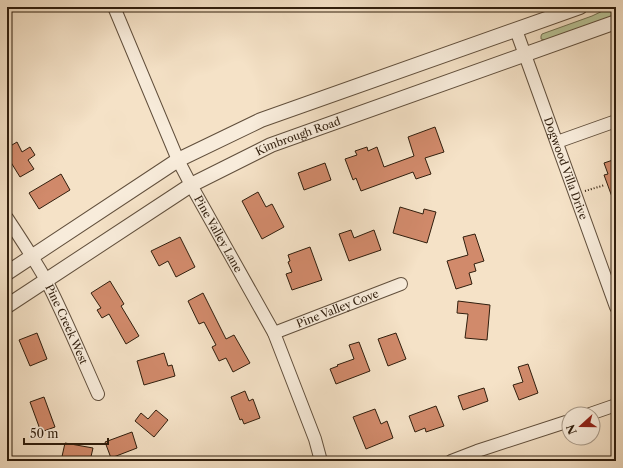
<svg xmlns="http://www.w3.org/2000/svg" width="623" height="468" viewBox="0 0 623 468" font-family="'Libre Caslon Text',serif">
<rect width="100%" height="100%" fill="#f5e2c7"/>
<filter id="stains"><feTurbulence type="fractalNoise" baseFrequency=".005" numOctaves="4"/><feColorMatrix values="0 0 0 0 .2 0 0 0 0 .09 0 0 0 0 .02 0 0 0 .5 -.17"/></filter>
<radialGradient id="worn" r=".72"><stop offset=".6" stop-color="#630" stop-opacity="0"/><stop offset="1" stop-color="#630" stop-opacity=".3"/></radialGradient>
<path fill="#b9c497" stroke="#747152" d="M611 7H616V15L545 40 541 39V36L542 34 592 16Z"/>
<g fill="#d18a6b" stroke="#301e0d">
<path d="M435 127 444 152 425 158 431 174 416 179 413 172 361 191 356 178 353 180 345 159 357 155 355 151 367 147 368 151 377 147 384 167 414 156 408 137Z"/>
<path d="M17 142 22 152 30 147 35 155 28 160 34 169 20 177 7 156V148Z"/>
<path d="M616 159V205H615L604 175 608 174 604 163Z"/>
<path d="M325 163 331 180 304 190 298 173Z"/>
<path d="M61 174 70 190 39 209 29 193Z"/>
<path d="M258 192 266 207 272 204 284 227 262 239 242 201Z"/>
<path d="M400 207 423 214 424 209 436 212 427 243 393 233Z"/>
<path d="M351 230 354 238 374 230 381 250 349 261 339 234Z"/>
<path d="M475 234 484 261 474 264 476 271 469 273 472 284 456 289 447 261 468 255 463 237Z"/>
<path d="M180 237 195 267 176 277 168 261 159 266 151 251Z"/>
<path d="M310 247 322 280 292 290 286 274 292 272 288 262 290 261 288 255Z"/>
<path d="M110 281 124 304 121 306 139 336 126 344 109 314 102 318 97 310 101 308 91 293Z"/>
<path d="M203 293 226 339 234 335 250 363 233 372 226 358 219 361 212 347 216 345 204 322 199 324 188 301Z"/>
<path d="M458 301 490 305 487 340 465 338 468 314 457 313Z"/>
<path d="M37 333 47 359 30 366 19 340Z"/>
<path d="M396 333 406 359 388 366 378 339Z"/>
<path d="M359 342 370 371 336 384 330 369 338 366 337 365 354 359 349 345Z"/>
<path d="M164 353 168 366 172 365 175 376 144 385 137 361Z"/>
<path d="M528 364 538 393 519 400 513 385 523 382 518 367Z"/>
<path d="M484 388 488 401 463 410 458 396Z"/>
<path d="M245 391 249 401 253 399 260 418 244 424 242 419 240 420 231 397Z"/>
<path d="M44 397 55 427 41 432 30 402Z"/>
<path d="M436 406 444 426 426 432 425 428 415 432 409 416Z"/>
<path d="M375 409 381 424 387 421 393 438 366 449 353 417Z"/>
<path d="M156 410 168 420 154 437 135 421 141 413 148 419Z"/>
<path d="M132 432 137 448 111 458 105 442Z"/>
<path d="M65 443 93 448 90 461H61Z"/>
</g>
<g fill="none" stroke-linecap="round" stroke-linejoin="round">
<g stroke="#614f3c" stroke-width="14">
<g id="minor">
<path id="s1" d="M114 7 178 160 191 185 274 333 315 439 321 461"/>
<path id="s2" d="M516 30 616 307"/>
<path d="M557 142 616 121"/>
<path id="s3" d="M7 218C21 239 34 259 46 280 65 317 81 356 98 394"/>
<path id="s4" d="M274 333 401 284"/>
<path d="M590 414 616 405"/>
<path d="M451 461 477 451 569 421"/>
</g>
</g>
<g stroke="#614f3c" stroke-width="16">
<g id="tertiary">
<path d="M7 273 178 160 261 120 580 7"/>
<path id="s5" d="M7 306 191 185 271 145 616 22"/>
</g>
</g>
<path stroke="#301e0d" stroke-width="2" stroke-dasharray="1 2" stroke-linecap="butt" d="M585 191 605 185"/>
<use href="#minor" stroke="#f8ecdb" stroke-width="12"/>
<use href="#tertiary" stroke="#f8ecdb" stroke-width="14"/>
</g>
<g text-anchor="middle" stroke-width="3.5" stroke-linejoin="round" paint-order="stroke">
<g font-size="11" fill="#301e0d" stroke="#f8ecdb">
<text dy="4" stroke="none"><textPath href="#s5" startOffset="338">Kimbrough Road</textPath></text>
<text dy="4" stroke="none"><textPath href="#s2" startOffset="147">Dogwood Villa Drive</textPath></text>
<text dy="4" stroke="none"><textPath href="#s1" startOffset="250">Pine Valley Lane</textPath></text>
<text dy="4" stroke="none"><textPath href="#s4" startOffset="68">Pine Valley Cove</textPath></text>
<text dy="4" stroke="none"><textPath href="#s3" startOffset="122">Pine Creek West</textPath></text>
</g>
</g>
<rect width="623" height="468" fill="none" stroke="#f5e2c7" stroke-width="24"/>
<rect x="8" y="8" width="607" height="452" fill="none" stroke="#301e0d" stroke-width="2"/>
<rect x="12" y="12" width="599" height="444" fill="none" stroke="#301e0d"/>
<g transform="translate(581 426) rotate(249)"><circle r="19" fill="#f8ecdb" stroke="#a89a89"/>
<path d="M0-3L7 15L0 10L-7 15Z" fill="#8f2418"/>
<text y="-6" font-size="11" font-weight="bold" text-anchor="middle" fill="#301e0d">N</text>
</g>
<path d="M24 438v6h84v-6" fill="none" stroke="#301e0d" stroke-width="2"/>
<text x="30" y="438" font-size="12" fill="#301e0d" stroke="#f8ecdb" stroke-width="3" paint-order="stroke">50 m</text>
<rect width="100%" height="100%" filter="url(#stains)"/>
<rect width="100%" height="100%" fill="url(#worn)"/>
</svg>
